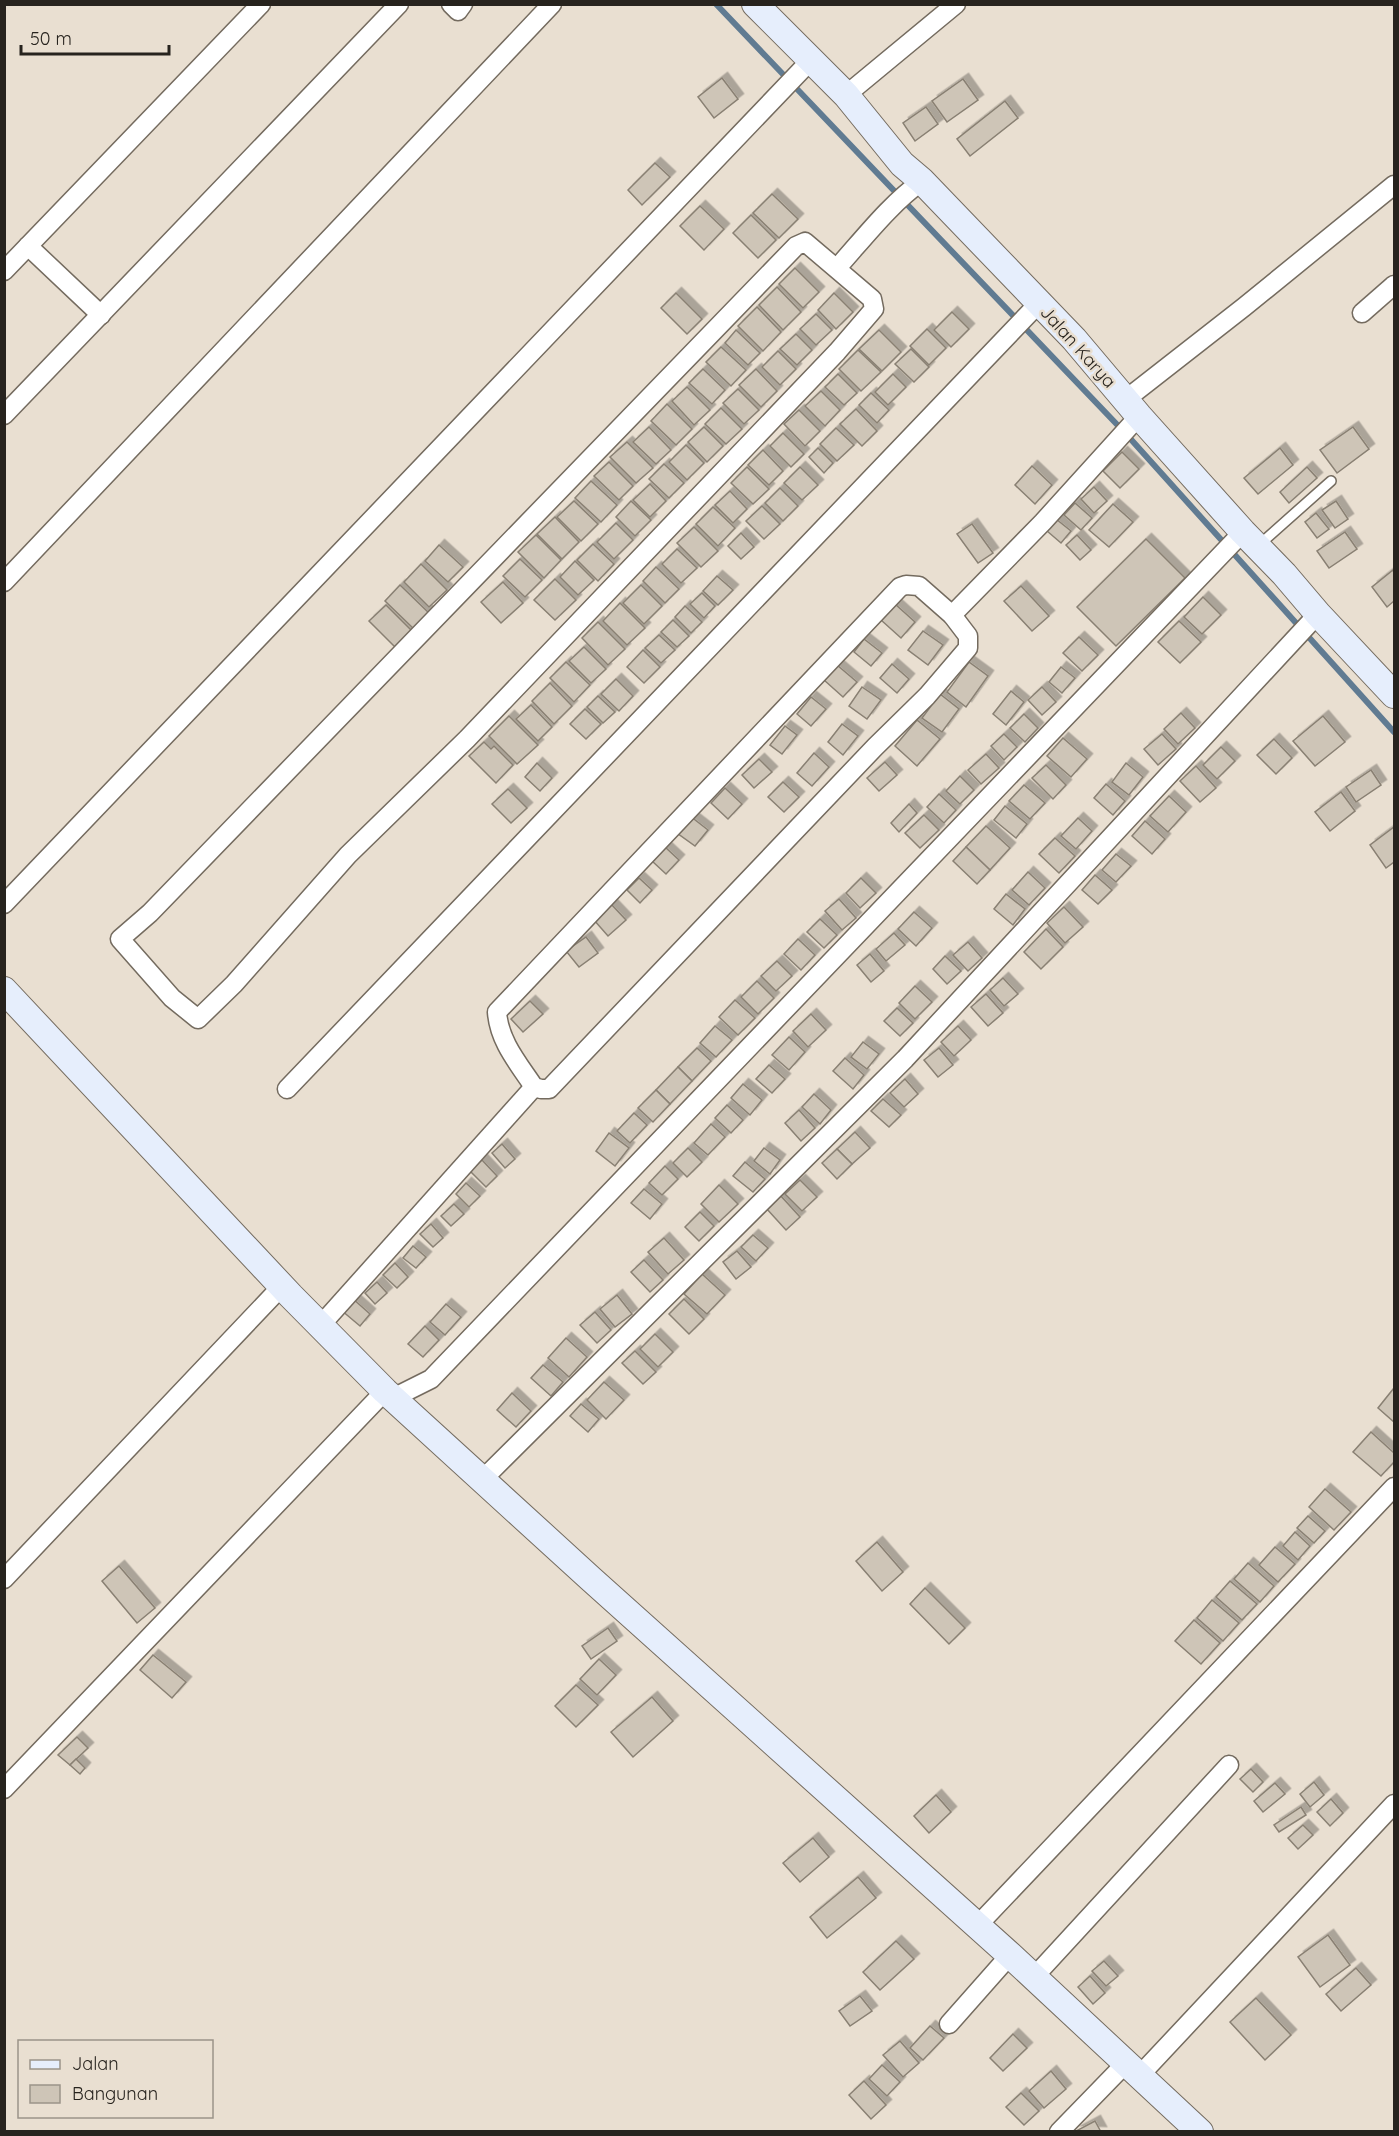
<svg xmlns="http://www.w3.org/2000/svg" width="1399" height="2136" viewBox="0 0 1399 2136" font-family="Quicksand,sans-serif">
<defs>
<filter id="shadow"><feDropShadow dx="5.5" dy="-5.5" stdDeviation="0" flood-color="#0004"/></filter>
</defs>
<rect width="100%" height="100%" fill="#e9dfd1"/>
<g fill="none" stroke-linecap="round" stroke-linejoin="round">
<path stroke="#607b92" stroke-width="6" d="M716 4 1127 435 1394 732"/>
</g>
<g fill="#cec5b7" stroke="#898073" stroke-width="1.5" filter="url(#shadow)">
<path d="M722 78 738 99 714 118 698 97Z"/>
<path d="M963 79 978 100 947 122 932 101Z"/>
<path d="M1005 101 1018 118 970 156 957 139Z"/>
<path d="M926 107 938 124 915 141 903 123Z"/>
<path d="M655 163 670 177 642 205 628 190Z"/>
<path d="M772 194 798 219 779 238 753 213Z"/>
<path d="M700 206 724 229 704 250 680 226Z"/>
<path d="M751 215 776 240 758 258 733 233Z"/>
<path d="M795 268 819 292 803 308 779 284Z"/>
<path d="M777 287 801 312 783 330 759 305Z"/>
<path d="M676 293 702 319 687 334 661 308Z"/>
<path d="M834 293 853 312 836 329 818 310Z"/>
<path d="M757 307 781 332 763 351 738 326Z"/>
<path d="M952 312 969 329 951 347 934 330Z"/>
<path d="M816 314 832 330 816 345 800 329Z"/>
<path d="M927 329 946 348 929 365 910 346Z"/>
<path d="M736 330 760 353 748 365 725 343Z"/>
<path d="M879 330 901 352 882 371 859 349Z"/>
<path d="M796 334 812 350 797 365 780 349Z"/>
<path d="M721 347 746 370 731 386 706 362Z"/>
<path d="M911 349 929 367 914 382 895 364Z"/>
<path d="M858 350 881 372 861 391 839 369Z"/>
<path d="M778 351 796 369 780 385 762 367Z"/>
<path d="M703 369 725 390 712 404 689 383Z"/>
<path d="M756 369 777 391 761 407 739 385Z"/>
<path d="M838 374 857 393 844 405 825 387Z"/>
<path d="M893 374 906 387 888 405 875 392Z"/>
<path d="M687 387 710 410 694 425 672 401Z"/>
<path d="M738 389 759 410 744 424 723 403Z"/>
<path d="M821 391 840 410 825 426 805 406Z"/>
<path d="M871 393 889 410 877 423 859 405Z"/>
<path d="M667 404 692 429 676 445 651 421Z"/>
<path d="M721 408 742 429 726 444 705 424Z"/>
<path d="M856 409 877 431 862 446 840 424Z"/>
<path d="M799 410 820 431 805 446 784 424Z"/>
<path d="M649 427 671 450 656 464 633 442Z"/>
<path d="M704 427 723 446 707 462 688 442Z"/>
<path d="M1353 427 1369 449 1337 473 1320 450Z"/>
<path d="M836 428 854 445 837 461 820 444Z"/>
<path d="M783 433 804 454 791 467 770 446Z"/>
<path d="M627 442 653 468 636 483 610 457Z"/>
<path d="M686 445 704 463 687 480 669 462Z"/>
<path d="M818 448 833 463 824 473 809 457Z"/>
<path d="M1280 448 1293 465 1258 494 1244 478Z"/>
<path d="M763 450 783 471 769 485 748 465Z"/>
<path d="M1122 452 1139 469 1120 488 1103 471Z"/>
<path d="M609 462 633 486 619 500 594 476Z"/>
<path d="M664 464 684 483 669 498 649 479Z"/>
<path d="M1032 466 1052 485 1035 504 1015 485Z"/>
<path d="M747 467 769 489 753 504 731 483Z"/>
<path d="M800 467 818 485 802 500 784 483Z"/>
<path d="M1307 467 1317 478 1289 503 1280 492Z"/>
<path d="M591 481 617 505 601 522 575 498Z"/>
<path d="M650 484 666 501 650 517 633 500Z"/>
<path d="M1094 487 1107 501 1094 513 1081 499Z"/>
<path d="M780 488 798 506 783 521 765 503Z"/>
<path d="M730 491 747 509 733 523 715 505Z"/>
<path d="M574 501 598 524 581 541 557 517Z"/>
<path d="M631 501 651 520 635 536 616 517Z"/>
<path d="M1336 501 1348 519 1335 528 1322 510Z"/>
<path d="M1075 503 1092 518 1081 530 1064 515Z"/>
<path d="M1113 504 1133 522 1109 547 1089 530Z"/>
<path d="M762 506 780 524 764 539 746 521Z"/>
<path d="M713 507 735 528 718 546 696 524Z"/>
<path d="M1316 513 1329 529 1317 538 1305 522Z"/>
<path d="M555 517 579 542 562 559 537 534Z"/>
<path d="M1056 519 1071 531 1061 543 1047 531Z"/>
<path d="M616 523 633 540 614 559 597 542Z"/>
<path d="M972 524 993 553 978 563 957 534Z"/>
<path d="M694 527 718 551 701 567 677 543Z"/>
<path d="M1345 532 1357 549 1329 568 1317 551Z"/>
<path d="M741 533 754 547 741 559 728 546Z"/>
<path d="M536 535 561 560 544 578 518 552Z"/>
<path d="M1077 535 1091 550 1080 560 1066 545Z"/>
<path d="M1146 539 1185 578 1116 646 1077 607Z"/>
<path d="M593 544 614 564 598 581 577 560Z"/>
<path d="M439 545 463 567 448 582 425 561Z"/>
<path d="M677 549 697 568 681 583 662 564Z"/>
<path d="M520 559 542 580 525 597 503 576Z"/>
<path d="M575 561 594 580 578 595 560 577Z"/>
<path d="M421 564 447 590 429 607 404 582Z"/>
<path d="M656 567 679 589 665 603 643 581Z"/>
<path d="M1393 570 1394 573V601L1387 607 1372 587Z"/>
<path d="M717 576 733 590 718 605 703 591Z"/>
<path d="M555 579 576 600 555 620 534 600Z"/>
<path d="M503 582 523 603 501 623 481 602Z"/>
<path d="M400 585 431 615 416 631 385 601Z"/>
<path d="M641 585 662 606 644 624 623 603Z"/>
<path d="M1021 586 1049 616 1032 631 1004 601Z"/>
<path d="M702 593 715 606 704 618 690 604Z"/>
<path d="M1203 597 1221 615 1202 634 1184 617Z"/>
<path d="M620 603 645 628 627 645 603 621Z"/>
<path d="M895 604 915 622 901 638 881 620Z"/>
<path d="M386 605 414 633 398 650 369 621Z"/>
<path d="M685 606 702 622 691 633 675 617Z"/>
<path d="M673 620 689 636 677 647 661 632Z"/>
<path d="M1179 621 1201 642 1180 663 1158 642Z"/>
<path d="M598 622 625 649 608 665 582 638Z"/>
<path d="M923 631 943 645 928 665 908 650Z"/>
<path d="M659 635 675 650 661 663 645 648Z"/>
<path d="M1079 637 1098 655 1082 671 1063 653Z"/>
<path d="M864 639 882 653 871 666 854 652Z"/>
<path d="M584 647 606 669 591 683 569 661Z"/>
<path d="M643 650 660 667 644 683 627 667Z"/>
<path d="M566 662 590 685 574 702 550 678Z"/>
<path d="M969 662 988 676 966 707 947 692Z"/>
<path d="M892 664 909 679 897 693 880 678Z"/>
<path d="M837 665 857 682 843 697 824 680Z"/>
<path d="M1061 667 1075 678 1062 693 1049 682Z"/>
<path d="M616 679 633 696 619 711 601 694Z"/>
<path d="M550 683 572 706 554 724 532 701Z"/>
<path d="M862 687 881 700 867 719 849 706Z"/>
<path d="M1042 687 1056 702 1042 715 1028 700Z"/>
<path d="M1011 691 1024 702 1006 725 993 714Z"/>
<path d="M940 694 959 709 942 732 922 718Z"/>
<path d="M598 696 615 712 603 723 587 707Z"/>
<path d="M811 697 826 709 811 726 797 714Z"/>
<path d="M531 705 552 727 538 741 516 719Z"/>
<path d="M585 709 601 724 586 739 570 724Z"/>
<path d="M1181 713 1195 728 1178 744 1164 729Z"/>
<path d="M1024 714 1038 728 1025 742 1010 728Z"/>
<path d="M509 716 538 745 517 764 489 736Z"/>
<path d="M1323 716 1345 742 1315 766 1293 741Z"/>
<path d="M917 720 940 739 917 766 895 746Z"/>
<path d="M842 724 858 736 843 755 828 742Z"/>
<path d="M785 726 797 735 782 754 770 745Z"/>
<path d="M1004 734 1017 747 1004 760 991 746Z"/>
<path d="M1162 734 1176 749 1158 765 1144 749Z"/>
<path d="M1063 738 1087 759 1071 777 1047 756Z"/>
<path d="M1274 739 1292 758 1276 774 1257 755Z"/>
<path d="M484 742 491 749 494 746 513 765 496 783 469 756Z"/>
<path d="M1221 747 1235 761 1217 779 1203 765Z"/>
<path d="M814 753 829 767 812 786 797 773Z"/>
<path d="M986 754 999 768 981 784 968 770Z"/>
<path d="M759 759 772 772 754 788 742 775Z"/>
<path d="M885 762 897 775 879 791 867 778Z"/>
<path d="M537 763 552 778 540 791 525 777Z"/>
<path d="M1126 763 1143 777 1129 795 1112 782Z"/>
<path d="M1046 765 1066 785 1053 799 1032 778Z"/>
<path d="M1196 766 1216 788 1200 802 1180 781Z"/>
<path d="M1371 770 1381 785 1356 802 1346 787Z"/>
<path d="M960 776 974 790 960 804 946 791Z"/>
<path d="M783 782 799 797 784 812 768 797Z"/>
<path d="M1106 784 1125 801 1113 815 1094 798Z"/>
<path d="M1024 785 1045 803 1030 819 1009 801Z"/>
<path d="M725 788 742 804 728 819 711 803Z"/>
<path d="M508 789 527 808 511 823 492 804Z"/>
<path d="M1341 792 1355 811 1330 831 1315 812Z"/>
<path d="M939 794 956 810 944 823 927 807Z"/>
<path d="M1169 796 1186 812 1168 832 1150 816Z"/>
<path d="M909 804 917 813 899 832 891 823Z"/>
<path d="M1005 806 1027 824 1016 838 994 820Z"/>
<path d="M924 815 939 830 920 848 905 833Z"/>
<path d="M690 816 708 830 695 846 677 833Z"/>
<path d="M1078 818 1092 831 1076 849 1061 836Z"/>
<path d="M1145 821 1165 839 1152 854 1132 836Z"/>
<path d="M986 826 1010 848 990 870 966 847Z"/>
<path d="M1394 827V862L1386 868 1370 845Z"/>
<path d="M1055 838 1075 856 1059 873 1039 854Z"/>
<path d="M665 847 679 860 666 874 652 861Z"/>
<path d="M966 847 990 870 977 884 953 861Z"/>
<path d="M1116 854 1131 866 1116 882 1102 870Z"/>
<path d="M1028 872 1045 888 1029 905 1012 890Z"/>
<path d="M1095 875 1112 890 1098 904 1082 890Z"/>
<path d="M639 878 652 890 640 903 627 890Z"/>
<path d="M861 878 876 893 860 908 846 893Z"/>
<path d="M1006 894 1025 909 1013 925 994 909Z"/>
<path d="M839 899 856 918 842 930 825 911Z"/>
<path d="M611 904 626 920 608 936 594 920Z"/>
<path d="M1064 907 1083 927 1065 943 1047 923Z"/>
<path d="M914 912 932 928 916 946 898 929Z"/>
<path d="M820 919 837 935 824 948 807 932Z"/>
<path d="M1046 929 1063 947 1041 969 1024 952Z"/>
<path d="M894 933 905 945 886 961 876 949Z"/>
<path d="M586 937 598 953 579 967 566 951Z"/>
<path d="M798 939 815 955 801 970 784 954Z"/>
<path d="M968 942 982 958 968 971 953 955Z"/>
<path d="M870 954 884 971 871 982 857 965Z"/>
<path d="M945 956 961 971 947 984 933 969Z"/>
<path d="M777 961 792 976 776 991 761 976Z"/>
<path d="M1003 978 1018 994 1004 1006 990 990Z"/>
<path d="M757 981 774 998 758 1014 741 997Z"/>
<path d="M915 986 932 1002 915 1019 899 1003Z"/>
<path d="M986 994 1003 1013 988 1026 971 1007Z"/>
<path d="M735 1000 755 1018 738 1035 719 1017Z"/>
<path d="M530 1001 543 1014 523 1032 511 1019Z"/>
<path d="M897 1008 913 1023 900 1036 884 1021Z"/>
<path d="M811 1014 826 1030 808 1047 793 1031Z"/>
<path d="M715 1026 732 1040 716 1057 700 1043Z"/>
<path d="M958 1026 971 1040 954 1056 941 1042Z"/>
<path d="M789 1037 805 1052 789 1070 772 1055Z"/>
<path d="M863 1042 879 1054 867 1069 851 1057Z"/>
<path d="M697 1048 711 1061 692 1081 678 1067Z"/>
<path d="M939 1048 953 1065 938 1077 924 1060Z"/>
<path d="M845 1058 864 1075 853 1089 833 1071Z"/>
<path d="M769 1065 785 1079 772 1093 756 1079Z"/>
<path d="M678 1067 692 1081 670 1104 656 1090Z"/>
<path d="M905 1079 918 1094 904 1107 890 1093Z"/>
<path d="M743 1084 762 1100 750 1115 731 1098Z"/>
<path d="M656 1090 670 1104 653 1122 638 1108Z"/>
<path d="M814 1094 831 1110 820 1124 802 1107Z"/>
<path d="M883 1099 901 1115 889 1127 871 1111Z"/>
<path d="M727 1105 743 1120 731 1133 715 1118Z"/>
<path d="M799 1110 815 1128 801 1141 785 1123Z"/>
<path d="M634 1113 647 1125 630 1143 617 1131Z"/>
<path d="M711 1124 725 1137 708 1155 694 1143Z"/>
<path d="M855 1132 870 1148 852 1164 837 1149Z"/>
<path d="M609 1133 629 1148 615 1166 596 1151Z"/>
<path d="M502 1144 515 1159 505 1168 492 1153Z"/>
<path d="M688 1148 702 1162 687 1177 673 1163Z"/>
<path d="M764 1148 780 1160 770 1174 754 1161Z"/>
<path d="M837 1149 852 1164 837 1179 822 1163Z"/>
<path d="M482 1160 497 1176 486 1187 470 1171Z"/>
<path d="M745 1162 765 1179 753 1192 733 1176Z"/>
<path d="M665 1166 678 1179 662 1195 649 1183Z"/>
<path d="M800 1180 817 1197 802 1211 785 1194Z"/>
<path d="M466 1183 480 1196 469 1207 456 1194Z"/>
<path d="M719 1185 738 1204 719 1222 701 1204Z"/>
<path d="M644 1189 662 1204 650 1219 631 1203Z"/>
<path d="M780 1195 800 1217 786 1230 766 1208Z"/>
<path d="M454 1204 464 1214 451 1226 441 1216Z"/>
<path d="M700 1212 714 1226 699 1241 685 1227Z"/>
<path d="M431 1224 443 1238 433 1247 420 1234Z"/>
<path d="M753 1235 768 1248 756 1261 741 1247Z"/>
<path d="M664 1238 684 1260 668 1274 648 1252Z"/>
<path d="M413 1246 426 1257 416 1268 403 1258Z"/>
<path d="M737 1251 751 1267 736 1279 723 1262Z"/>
<path d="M644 1260 663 1280 650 1292 631 1272Z"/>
<path d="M395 1263 408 1277 397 1288 383 1275Z"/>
<path d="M702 1274 725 1295 707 1314 684 1294Z"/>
<path d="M377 1282 387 1293 375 1304 365 1293Z"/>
<path d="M617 1295 632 1314 615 1327 600 1309Z"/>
<path d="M352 1298 370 1314 360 1326 341 1310Z"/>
<path d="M684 1299 704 1319 689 1334 669 1314Z"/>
<path d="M446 1304 461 1317 445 1335 430 1322Z"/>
<path d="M595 1312 611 1330 597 1343 580 1325Z"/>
<path d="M425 1326 439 1340 423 1357 408 1344Z"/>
<path d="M655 1334 673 1352 658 1367 640 1349Z"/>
<path d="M566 1338 587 1357 569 1377 548 1358Z"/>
<path d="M635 1351 656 1372 643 1384 622 1363Z"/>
<path d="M543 1365 563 1382 551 1396 531 1378Z"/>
<path d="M604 1382 624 1400 606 1419 587 1400Z"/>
<path d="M1394 1388V1422L1378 1408Z"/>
<path d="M512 1393 531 1411 516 1427 497 1410Z"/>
<path d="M581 1404 599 1419 588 1432 570 1416Z"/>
<path d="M1371 1432 1394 1453V1462L1381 1476 1353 1452Z"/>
<path d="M1325 1489 1351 1512 1334 1530 1309 1507Z"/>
<path d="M1308 1516 1325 1531 1314 1543 1297 1528Z"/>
<path d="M1295 1532 1310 1546 1298 1560 1283 1546Z"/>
<path d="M877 1542 903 1572 882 1591 856 1561Z"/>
<path d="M1275 1547 1295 1564 1278 1582 1259 1565Z"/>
<path d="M1248 1563 1274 1586 1260 1602 1234 1579Z"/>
<path d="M119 1566 155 1608 137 1623 102 1581Z"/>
<path d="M1230 1581 1257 1604 1242 1620 1216 1597Z"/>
<path d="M925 1588 965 1628 949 1644 910 1604Z"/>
<path d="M1212 1600 1239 1623 1223 1641 1197 1618Z"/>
<path d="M1194 1620 1220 1643 1201 1664 1175 1641Z"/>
<path d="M608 1628 617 1641 591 1659 582 1646Z"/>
<path d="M153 1655 186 1682 172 1698 140 1670Z"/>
<path d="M599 1659 616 1675 597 1695 580 1679Z"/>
<path d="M576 1685 598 1705 576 1727 555 1706Z"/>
<path d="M652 1697 673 1721 633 1757 611 1732Z"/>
<path d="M77 1737 88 1748 70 1765 58 1755Z"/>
<path d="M76 1759 85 1768 80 1774 70 1765Z"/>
<path d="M1251 1769 1263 1782 1253 1792 1240 1779Z"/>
<path d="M1314 1782 1324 1795 1310 1807 1300 1794Z"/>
<path d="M1275 1783 1285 1794 1263 1812 1254 1801Z"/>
<path d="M936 1795 951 1812 929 1833 914 1816Z"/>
<path d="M1331 1799 1343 1813 1330 1826 1317 1812Z"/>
<path d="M1301 1807 1306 1815 1279 1832 1274 1825Z"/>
<path d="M1303 1825 1313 1835 1298 1849 1288 1838Z"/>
<path d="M813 1838 829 1857 800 1882 783 1863Z"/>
<path d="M858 1877 876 1898 827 1938 810 1917Z"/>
<path d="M1328 1935 1350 1965 1320 1987 1298 1957Z"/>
<path d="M896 1941 914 1959 880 1990 863 1972Z"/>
<path d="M1104 1961 1118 1976 1106 1986 1092 1971Z"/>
<path d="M1356 1968 1371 1985 1341 2011 1326 1994Z"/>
<path d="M1090 1976 1105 1993 1093 2004 1078 1987Z"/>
<path d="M860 1996 872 2011 850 2026 839 2011Z"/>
<path d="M1256 1998 1291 2035 1265 2060 1230 2022Z"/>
<path d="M930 2026 944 2038 923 2060 910 2048Z"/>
<path d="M1013 2034 1027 2048 1003 2071 990 2058Z"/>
<path d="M900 2041 919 2063 903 2077 883 2055Z"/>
<path d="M882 2065 900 2082 887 2096 869 2079Z"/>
<path d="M1051 2071 1066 2089 1044 2108 1029 2091Z"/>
<path d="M864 2081 886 2105 871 2119 849 2095Z"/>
<path d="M1021 2093 1039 2111 1024 2125 1006 2107Z"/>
<path d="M1095 2121 1101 2132 1076 2131Z"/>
</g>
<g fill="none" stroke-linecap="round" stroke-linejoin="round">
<g stroke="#746b5f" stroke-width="12">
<path id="lane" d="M1259 545 1331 481"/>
</g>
<g stroke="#746b5f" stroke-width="21">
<g id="street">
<path d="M451 4 458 11 463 4"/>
<path d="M846 95 956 4"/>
<path d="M805 242 872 299 874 309 837 352 467 739 348 855 234 984 198 1019 172 998 120 939 150 913 796 246Z"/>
<path d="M28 246 101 315"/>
<path d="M837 268C864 238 890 204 922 181"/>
<path d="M4 271 261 4"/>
<path d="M1362 313 1394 285"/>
<path d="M1125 400 1244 307 1394 185"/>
<path d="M4 415 399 4"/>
<path d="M4 582 552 4"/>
<path d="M906 585 919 586 952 615 968 636V648L927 696 875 747 549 1089H541L534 1087C518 1063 499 1041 497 1012L900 587Z"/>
<path d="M952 615 1043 522 1139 416"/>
<path d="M4 904 811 60"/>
<path d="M287 1089 1039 303"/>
<path d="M320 1326 534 1087"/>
<path d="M393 1398 431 1379 1243 532"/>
<path d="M482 1480 905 1059 1318 614"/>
<path d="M4 1579 282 1286"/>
<path d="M4 1789 385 1391"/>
<path d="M977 1926 1394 1487"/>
<path d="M1034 1977 1229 1765"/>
<path d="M949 2024 1010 1955"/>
<path d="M1141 2074 1394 1804"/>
<path d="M1059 2132 1127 2062"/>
</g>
</g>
<g stroke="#746b5f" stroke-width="28">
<g id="secondary">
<path d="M755 4 846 95 902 164 922 181 1074 339 1139 416 1243 532 1284 574 1318 614 1394 695"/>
<path d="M4 990 291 1296 385 1391 591 1579 1010 1955 1200 2132"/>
</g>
</g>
<use href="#lane" stroke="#fff" stroke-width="9"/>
<use href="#street" stroke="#fff" stroke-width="18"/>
<use href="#secondary" stroke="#e6eefc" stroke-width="26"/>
</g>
<g text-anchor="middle" stroke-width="5" stroke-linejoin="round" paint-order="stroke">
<g font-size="18" fill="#27231e" stroke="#e9dfd1">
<text transform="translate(1078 347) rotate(48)" y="6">Jalan Karya</text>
</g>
</g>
<rect width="1399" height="2136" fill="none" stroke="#27231e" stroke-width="12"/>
<rect x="18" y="2040" width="195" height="78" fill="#e9dfd1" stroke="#9b9489" stroke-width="1.5"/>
<rect x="30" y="2060" width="30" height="9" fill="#e6eefc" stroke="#9b9489" stroke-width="1.5"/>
<text x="72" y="2070" font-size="18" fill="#27231e">Jalan</text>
<rect x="30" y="2085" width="30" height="18" fill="#cec5b7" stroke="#9b9489" stroke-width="1.5"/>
<text x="72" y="2100" font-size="18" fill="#27231e">Bangunan</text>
<path d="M21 45v9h148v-9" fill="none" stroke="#27231e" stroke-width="3"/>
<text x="30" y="45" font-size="18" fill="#27231e" stroke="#e9dfd1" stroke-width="4.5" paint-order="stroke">50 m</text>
</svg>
